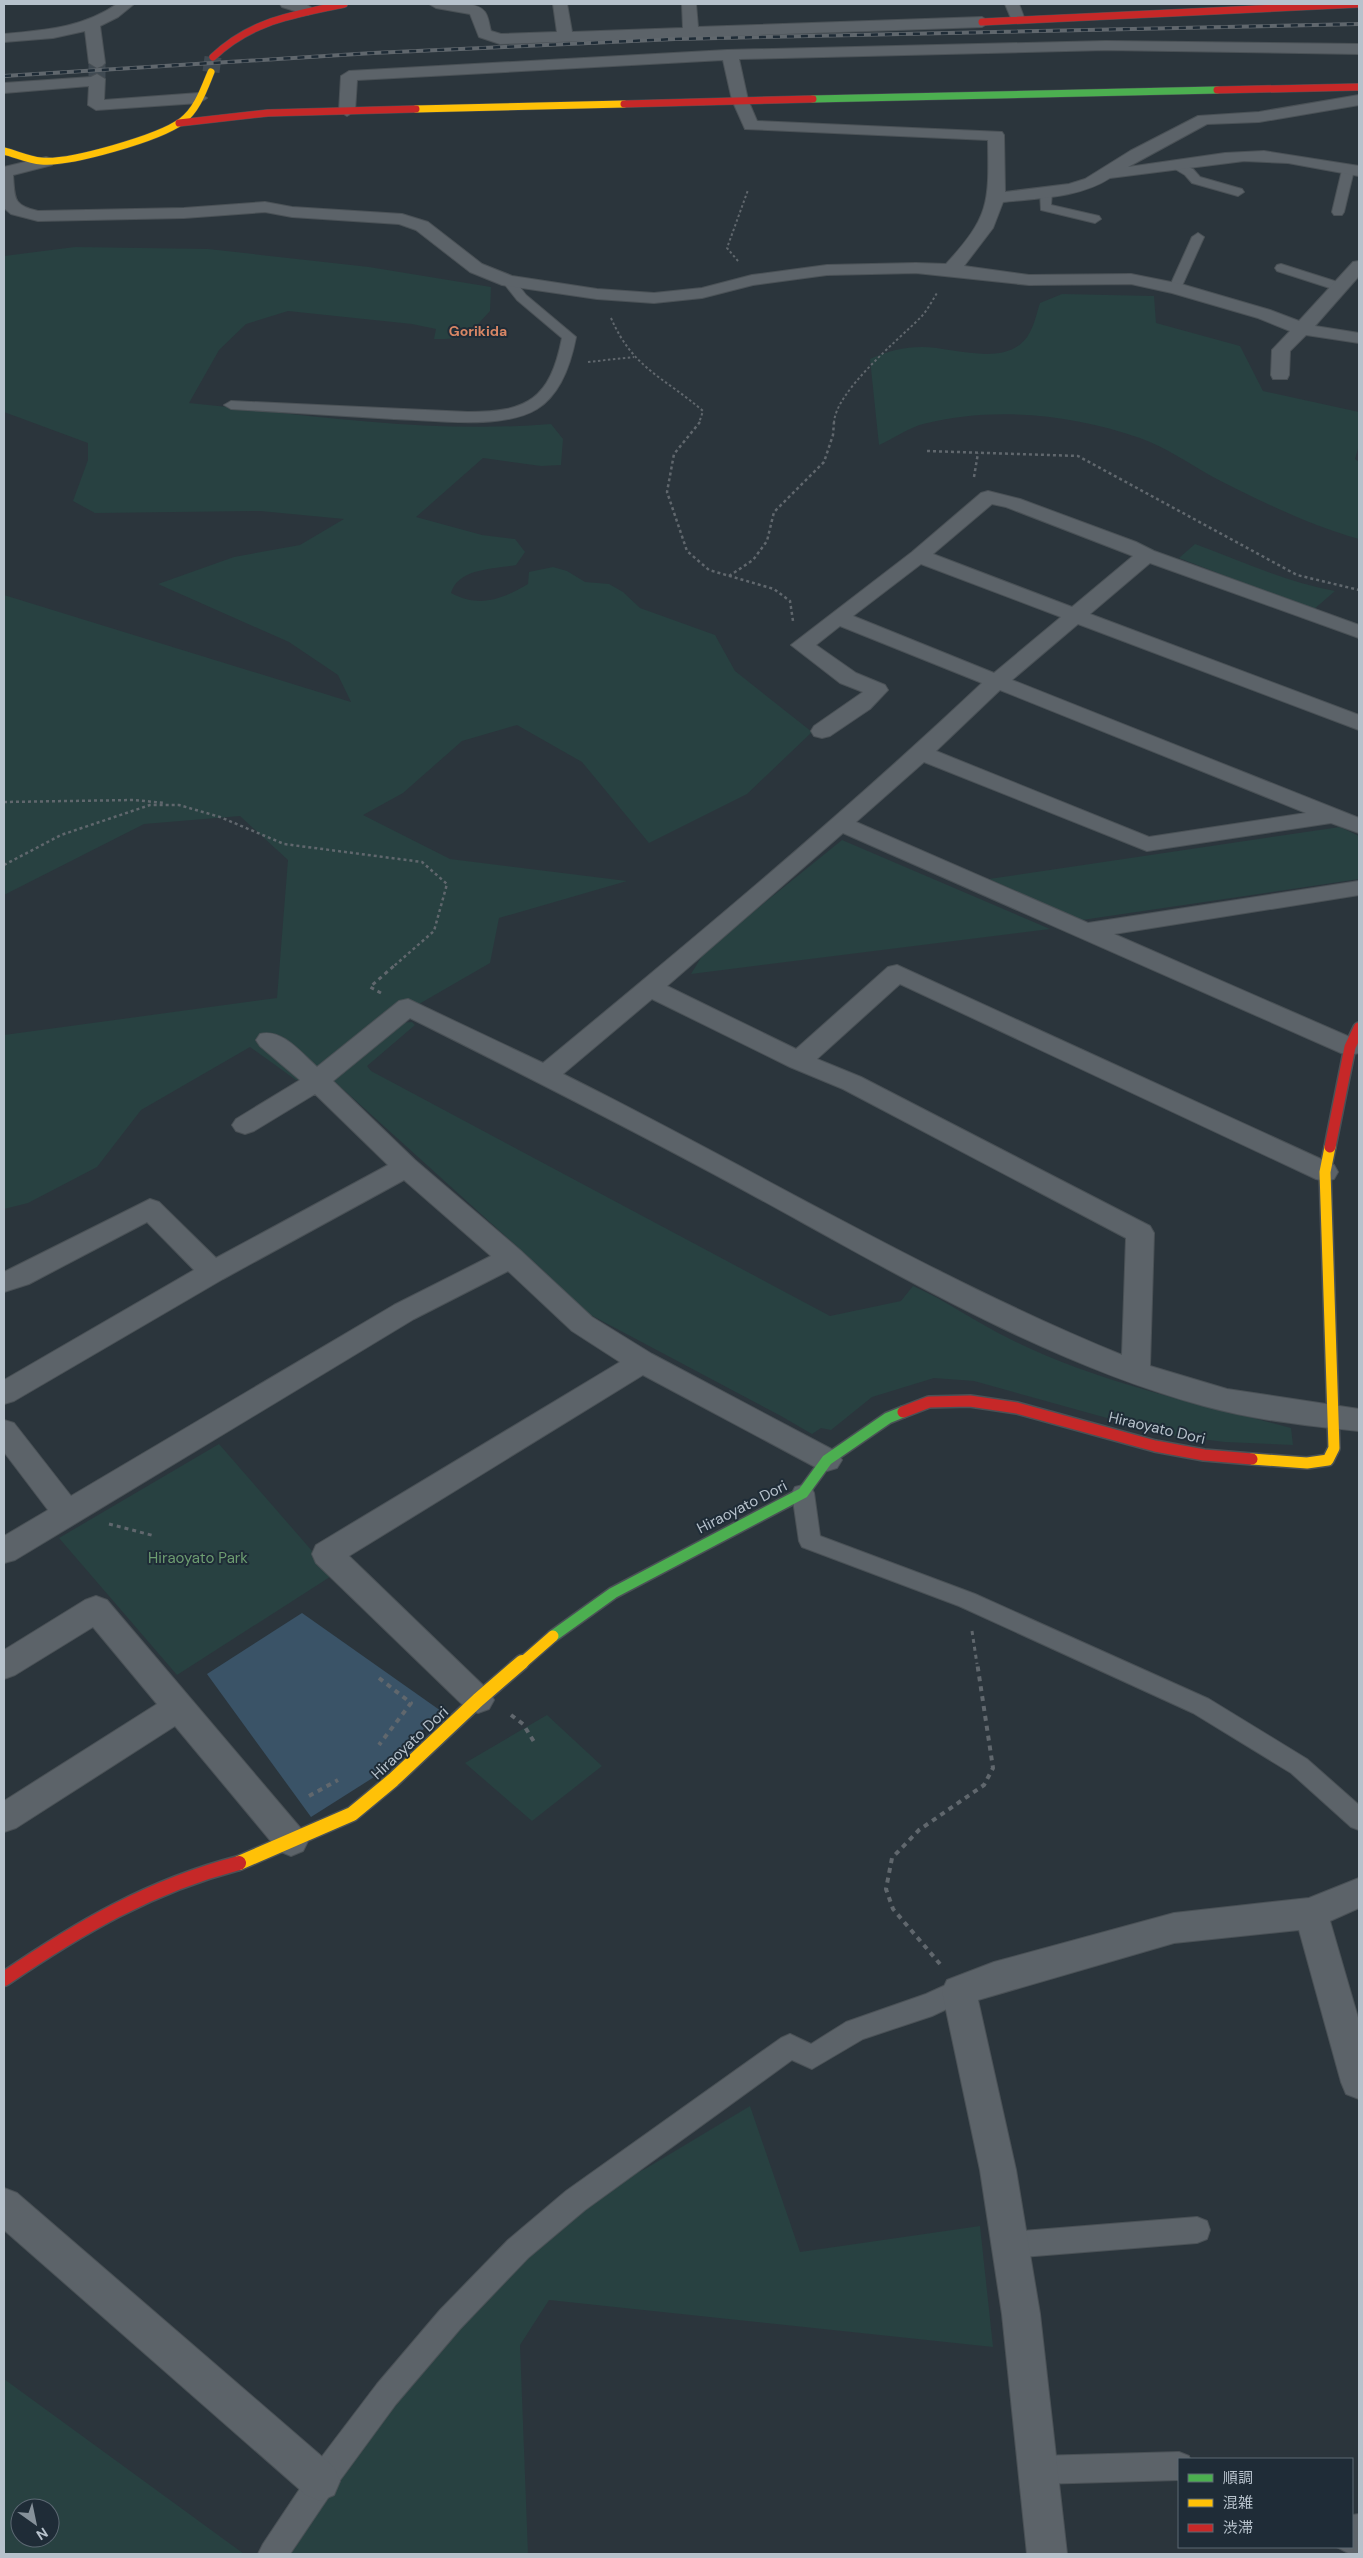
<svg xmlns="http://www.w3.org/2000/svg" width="1363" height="2558" viewBox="0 0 1363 2558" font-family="'DM Sans','Noto Sans JP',sans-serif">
<rect width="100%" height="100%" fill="#2b353c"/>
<g fill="#284141" fill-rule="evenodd">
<path d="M75 247 208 249 369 267 491 287 490 311C469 334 466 340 434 339L436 329 412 324 288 311 246 324 219 350 189 403C310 415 430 434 551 424L563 439 561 465 541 466 483 458 416 517 482 535 515 539 525 552 516 565C494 569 458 568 451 593 479 608 501 600 528 584L529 572 553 567 567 571 585 582 609 584 623 592 640 608 715 635 735 671 812 732 747 794 649 843 582 762 517 725 462 741 403 793 363 815 450 859 627 881 499 918 490 963 419 1004 402 1007 316 1080H296L250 1047 141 1110 97 1167 28 1203 4 1209V1035L277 998 288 860 240 816 144 824 4 895V595L351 702 338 675 289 642 158 584 234 557 300 545 344 519 260 511 95 513 73 501 88 460V443L4 412V256Z"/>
<path d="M1062 294 1154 296 1156 323 1240 346 1263 391 1359 412V445L1355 459 1359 462V539C1309 525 1260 501 1213 477 1190 464 1165 447 1140 438 1072 414 993 406 923 424 908 428 893 439 879 445L870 359C888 351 903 347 922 347 954 347 1011 370 1030 332 1035 323 1037 312 1040 303Z"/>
<path d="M1195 544C1241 561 1286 582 1335 591L1313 610 1179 558Z"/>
<path d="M1340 827 1359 836V879L1082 920 989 879Z"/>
<path d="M842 840 1050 929 691 974 705 951Z"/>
<path d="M412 1022 415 1025 367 1066 371 1071 830 1316 901 1301 913 1286C947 1301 977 1323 1010 1339 1097 1383 1198 1403 1291 1428L1293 1445 1225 1442 1168 1435 974 1381 934 1378 872 1397 831 1430 821 1428 812 1434 781 1416 587 1313 543 1270 333 1080 398 1023Z"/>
<path d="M219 1444 333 1575 177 1675 59 1538Z"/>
<path d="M547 1715 602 1766 532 1821 465 1763Z"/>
<path d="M750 2106 800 2252 980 2226 993 2347 549 2300 520 2345 528 2554H284L389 2408 493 2288 611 2185 645 2169Z"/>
<path d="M4 2379 244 2554H4ZM20 2508H50V2538H20Z"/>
</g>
<path fill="#3a5367" d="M302 1613 441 1711 382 1772 311 1817 207 1674Z"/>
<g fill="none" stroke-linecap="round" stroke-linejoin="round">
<path stroke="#404a52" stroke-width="17" stroke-dasharray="17 8" stroke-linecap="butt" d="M97 63V79"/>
<path stroke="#404a52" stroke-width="17" stroke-dasharray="17 8" stroke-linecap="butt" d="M211 72 213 57"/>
<g stroke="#4a5156" stroke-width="2">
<g id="lane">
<path d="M1176 162 1193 169 1200 177 1242 189 1244 192 1238 196 1192 183 1185 175 1170 166Z"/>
<path d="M1348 166 1354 170 1344 212 1342 215H1334L1332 212 1342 170Z"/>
<path d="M1046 188 1052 192 1051 205 1099 216 1101 219 1095 223 1041 210 1040 192Z"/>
<path d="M1198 233 1204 237 1181 288 1180 291H1170L1169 288 1192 237Z"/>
<path d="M1281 264 1344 284 1345 287 1339 291 1277 271 1275 268 1277 265Z"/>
<path d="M508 277 513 278 526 295 576 337C571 363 561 394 537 409 503 430 433 420 394 419 340 416 285 412 231 409L224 405 231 401 468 412C528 412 550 399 562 338L517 300 502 281Z"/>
<path d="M803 1485 811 1487 814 1493 820 1536 975 1594 1209 1699 1307 1759 1359 1805V1830L1351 1827 1291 1773 1193 1713 959 1606 802 1547 799 1541 792 1493 795 1487Z"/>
<path d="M959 1979 968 1983 972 1991 968 1999 932 2016 863 2039 812 2069 792 2060 585 2210 528 2258 460 2329 396 2404 338 2483 290 2554H258L263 2544 317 2463 377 2384 440 2310 508 2240 566 2191 781 2038 790 2034 811 2044 846 2022 926 1994Z"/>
<path d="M1197 2217 1207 2221 1210 2230 1207 2239 1197 2243 1010 2258 1000 2254 997 2245 1000 2236 1010 2232Z"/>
<path d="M1179 2452 1189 2456 1190 2459H1179V2480L1038 2484 1028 2480 1024 2470 1028 2460 1038 2456Z"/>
</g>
</g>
<g stroke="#4a5156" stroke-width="2">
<g id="street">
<path d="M117 4H134L118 17 100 26 105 63 102 66 97 68 89 63 85 31 53 38 4 42V34C45 30 82 28 117 4Z"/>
<path d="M280 4C291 4 308 1 315 11L308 15 282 7Z"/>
<path d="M429 4C443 4 477 0 485 12 489 18 489 25 491 31L501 34 557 32 553 4H567L572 32 683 28 682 4H696L698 27 982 17 990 22 982 27 500 44 479 37 470 14 436 8Z"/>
<path d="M1005 4H1019L1025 20 1023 23H1013Z"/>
<path d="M1106 41 1359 44V54L1106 50 739 59 748 100 757 121 1002 132 1004 135 1005 192 1069 184 1085 179 1130 151 1198 116 1259 112 1359 95V105L1259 122 1207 124 1128 167 1225 153 1264 151 1359 166V176L1288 163 1244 161 1110 178C1079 198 1039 198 1003 202L993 228 964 266 1029 275 1131 274 1181 284 1270 310 1299 321 1353 262 1359 261V276L1315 326 1359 333V343L1306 335 1290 351 1289 375 1287 379H1273L1271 375 1272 350 1290 331 1258 318 1172 293 1131 284 1029 285 916 273 827 275 753 285 702 298 654 303 597 299 502 285 470 272 416 230 399 224 292 217 265 212 184 218 38 221 11 214 4 208V167L46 157 52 159 54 162 52 165 13 175C15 198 12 205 38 211L184 208 265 202 292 207 402 214 428 222 482 264 512 276 597 289 654 293 702 288 752 275 827 265 916 263 946 264C990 216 989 203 988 140L745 129 732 100 723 60 357 80 355 111 347 116 339 111 341 76 349 71 727 50Z"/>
<path d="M97 74 105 79 104 100 199 93 207 98 199 103 96 110 88 105 89 86 4 93V83L91 77Z"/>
<path d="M988 491 1020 499 1136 542 1154 551 1359 625V638L1150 563 1090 614 1359 715V730L1078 624 1012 680 1359 818V833L1331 823 1147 851 924 762 856 822 1088 923 1359 881V895L1114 934 1359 1041V1053L1350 1055 1341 1053 843 833 667 986 796 1049 888 967 897 965 1334 1165 1338 1172 1334 1179 1325 1181 1316 1179 900 984 817 1059 861 1077 1150 1226 1154 1233 1150 1366 1227 1389 1359 1409V1431C1308 1426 1255 1420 1204 1406 1040 1361 885 1267 736 1186 629 1128 520 1073 410 1018L333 1081 415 1160 521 1251 592 1317 652 1354 837 1452 842 1460 837 1468 827 1471 817 1468 643 1375 349 1556 489 1691 494 1700 489 1709 478 1713 467 1709 316 1563 312 1554 316 1545 620 1362 572 1331 508 1271 414 1319 15 1560 4 1563V1536L48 1510 4 1452V1420L14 1423 71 1496 394 1305 491 1256 404 1180 223 1279 14 1401 4 1404V1380L194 1270 147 1222 29 1284 4 1292V1272L150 1199 159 1202 216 1258 388 1165 315 1094 254 1131 245 1134 236 1131 232 1125 236 1119 300 1080 260 1046 256 1040 260 1034C282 1028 302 1054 317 1067L399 1001 408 999 543 1063C692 940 841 816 982 683L840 626 816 645 856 673 885 685 888 690 870 709 830 736 822 738 814 736 811 731 814 726 863 692 840 683 791 645 912 552 981 493ZM992 504 1006 507 1133 556 1072 607 933 554ZM921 564 1061 617 994 673 853 616ZM1000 690 1306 813 1149 837 936 751ZM652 999 790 1067 843 1089 1126 1238 1122 1355C929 1276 750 1167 563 1074Z"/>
<path d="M96 1596 107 1600 303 1831 308 1841 303 1851 291 1856 279 1851 175 1726 16 1828 4 1832V1801L157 1704 93 1627 15 1675 4 1679V1650L85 1600Z"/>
<path d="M1359 1878V1908L1330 1921 1359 2021V2099L1346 2094 1341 2082 1299 1930 1174 1943 978 2000 1016 2170 1040 2314 1067 2554H1027L1002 2314 980 2170 942 1991 947 1980 994 1962 1174 1913 1309 1898Z"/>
<path d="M4 2188 17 2193 334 2467 340 2481 334 2495 320 2501 306 2495 4 2230Z"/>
<path d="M1359 2514V2554H1350L1337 2547H1352V2515Z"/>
</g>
</g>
<g stroke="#4a5156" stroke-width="8">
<path id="fast-far1" d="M813 99 1217 90"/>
</g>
<g stroke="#4a5156" stroke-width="14">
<path id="fast" d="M553 1636 613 1593 803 1493 827 1460 888 1418 903 1412"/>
</g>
<g stroke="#4a5156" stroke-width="8">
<g id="slow-far2">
<path d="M416 109 624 104"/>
<path d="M4 151C16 154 29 160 41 161 69 164 159 138 182 121 197 110 204 89 211 72"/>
</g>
</g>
<g stroke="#4a5156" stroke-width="14">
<g id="slow-far1">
<path d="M1252 1459 1307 1463 1328 1460 1334 1448 1325 1172 1330 1147"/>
<path d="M521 1664 553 1636"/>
</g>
</g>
<g stroke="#4a5156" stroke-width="17">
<path id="slow" d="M239 1863 352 1814 393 1780 478 1700 522 1662"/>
</g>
<g stroke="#4a5156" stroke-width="8">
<g id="jam-far2">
<path d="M982 22 1359 4"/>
<path d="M213 57C252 20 294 15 344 4"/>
<path d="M1217 90 1359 87"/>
<path d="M624 104 813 99"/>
<path d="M179 123 268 113 416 109"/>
</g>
</g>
<g stroke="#4a5156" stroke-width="14">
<g id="jam-far1">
<path d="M1330 1147 1350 1047 1359 1028"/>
<path d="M903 1412 929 1402 970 1401 1017 1408 1155 1446 1204 1455 1252 1459"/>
</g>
</g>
<g stroke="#4a5156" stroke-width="17">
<path id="jam" d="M4 1979C79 1928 150 1886 239 1863"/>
</g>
<g stroke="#60676d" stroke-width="2" stroke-dasharray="2.5 2.5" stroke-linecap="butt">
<path d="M738 261 727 248 748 190"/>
<path d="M611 318C633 369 664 377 703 411L699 423"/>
<path d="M588 362 634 357"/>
<path d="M834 423C835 392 897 341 920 318 927 311 932 301 937 293"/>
</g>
<g stroke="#60676d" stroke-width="2.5" stroke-dasharray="3 3" stroke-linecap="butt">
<path d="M700 422 674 454 667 492 687 551 709 570 774 589 790 601 793 621"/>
<path d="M927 451 1078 456 1297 575 1359 590"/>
<path d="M974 477 978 453"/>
<path d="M729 576 753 560 767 541 774 512 824 462 833 435 834 422"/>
<path d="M4 802 134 800 165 803"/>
<path d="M4 865 61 835 150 805H179L220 817 284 844 422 862 447 884 434 931 394 966"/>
</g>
<g stroke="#60676d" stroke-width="3" stroke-dasharray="4 4" stroke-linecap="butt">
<path d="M381 993 370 987 395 965"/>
<path d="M109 1524 155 1536"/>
<path d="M972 1631 977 1664"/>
</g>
<g stroke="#60676d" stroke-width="4" stroke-dasharray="5 5" stroke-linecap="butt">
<path d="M379 1678 411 1703 379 1745"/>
<path d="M511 1715 523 1724 536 1745"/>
<path d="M309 1796 338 1780"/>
<path d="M940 1964 893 1909 886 1889 892 1858 919 1830 984 1785 993 1768 977 1662"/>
</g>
<use href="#lane" fill="#5c6369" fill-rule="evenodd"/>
<use href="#street" fill="#5c6369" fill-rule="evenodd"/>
<use href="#fast-far1" stroke="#4caf50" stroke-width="7"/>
<use href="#fast" stroke="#4caf50" stroke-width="11"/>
<use href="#slow-far2" stroke="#ffc107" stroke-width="7"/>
<use href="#slow-far1" stroke="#ffc107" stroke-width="11"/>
<use href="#slow" stroke="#ffc107" stroke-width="14"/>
<use href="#jam-far2" stroke="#c62828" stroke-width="7"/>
<use href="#jam-far1" stroke="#c62828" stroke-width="11"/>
<use href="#jam" stroke="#c62828" stroke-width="14"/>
<g stroke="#60676d" stroke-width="4">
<path id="rail" d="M4 76 373 53 675 39 1359 24"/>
</g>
<use href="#rail" stroke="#1f2c37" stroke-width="2.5" stroke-dasharray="7" stroke-linecap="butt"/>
</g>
<g text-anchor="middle" stroke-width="4" stroke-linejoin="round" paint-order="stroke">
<g font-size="14" font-weight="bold" fill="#d88665" stroke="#1f2c37">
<text x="478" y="336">Gorikida</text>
</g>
<g font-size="15" fill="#b7c2cc" stroke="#1f2c37">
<text transform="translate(1157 1428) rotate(13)" y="5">Hiraoyato Dori</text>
<text transform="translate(742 1507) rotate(-27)" y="5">Hiraoyato Dori</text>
<text transform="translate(410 1743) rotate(-43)" y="5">Hiraoyato Dori</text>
</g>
<g font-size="15" fill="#6d9d71" stroke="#1f2c37">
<text x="198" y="1563">Hiraoyato Park</text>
</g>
</g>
<rect width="1363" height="2558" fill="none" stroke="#b7c2cc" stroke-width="10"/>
<rect x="1178" y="2458" width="175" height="90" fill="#1f2c37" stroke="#5c6873"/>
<rect x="1188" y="2474" width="25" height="8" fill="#4caf50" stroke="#5c6873"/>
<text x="1223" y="2483" font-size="15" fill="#b7c2cc">順調</text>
<rect x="1188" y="2499" width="25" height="8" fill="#ffc107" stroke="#5c6873"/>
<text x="1223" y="2508" font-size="15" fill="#b7c2cc">混雑</text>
<rect x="1188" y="2524" width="25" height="8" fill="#c62828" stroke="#5c6873"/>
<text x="1223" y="2533" font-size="15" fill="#b7c2cc">渋滞</text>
<g transform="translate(35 2523) rotate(147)"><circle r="24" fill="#1f2c37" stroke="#5c6873"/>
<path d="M0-4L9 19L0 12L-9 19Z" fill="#86919a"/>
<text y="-8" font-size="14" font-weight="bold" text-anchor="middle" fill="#b7c2cc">N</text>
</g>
</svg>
